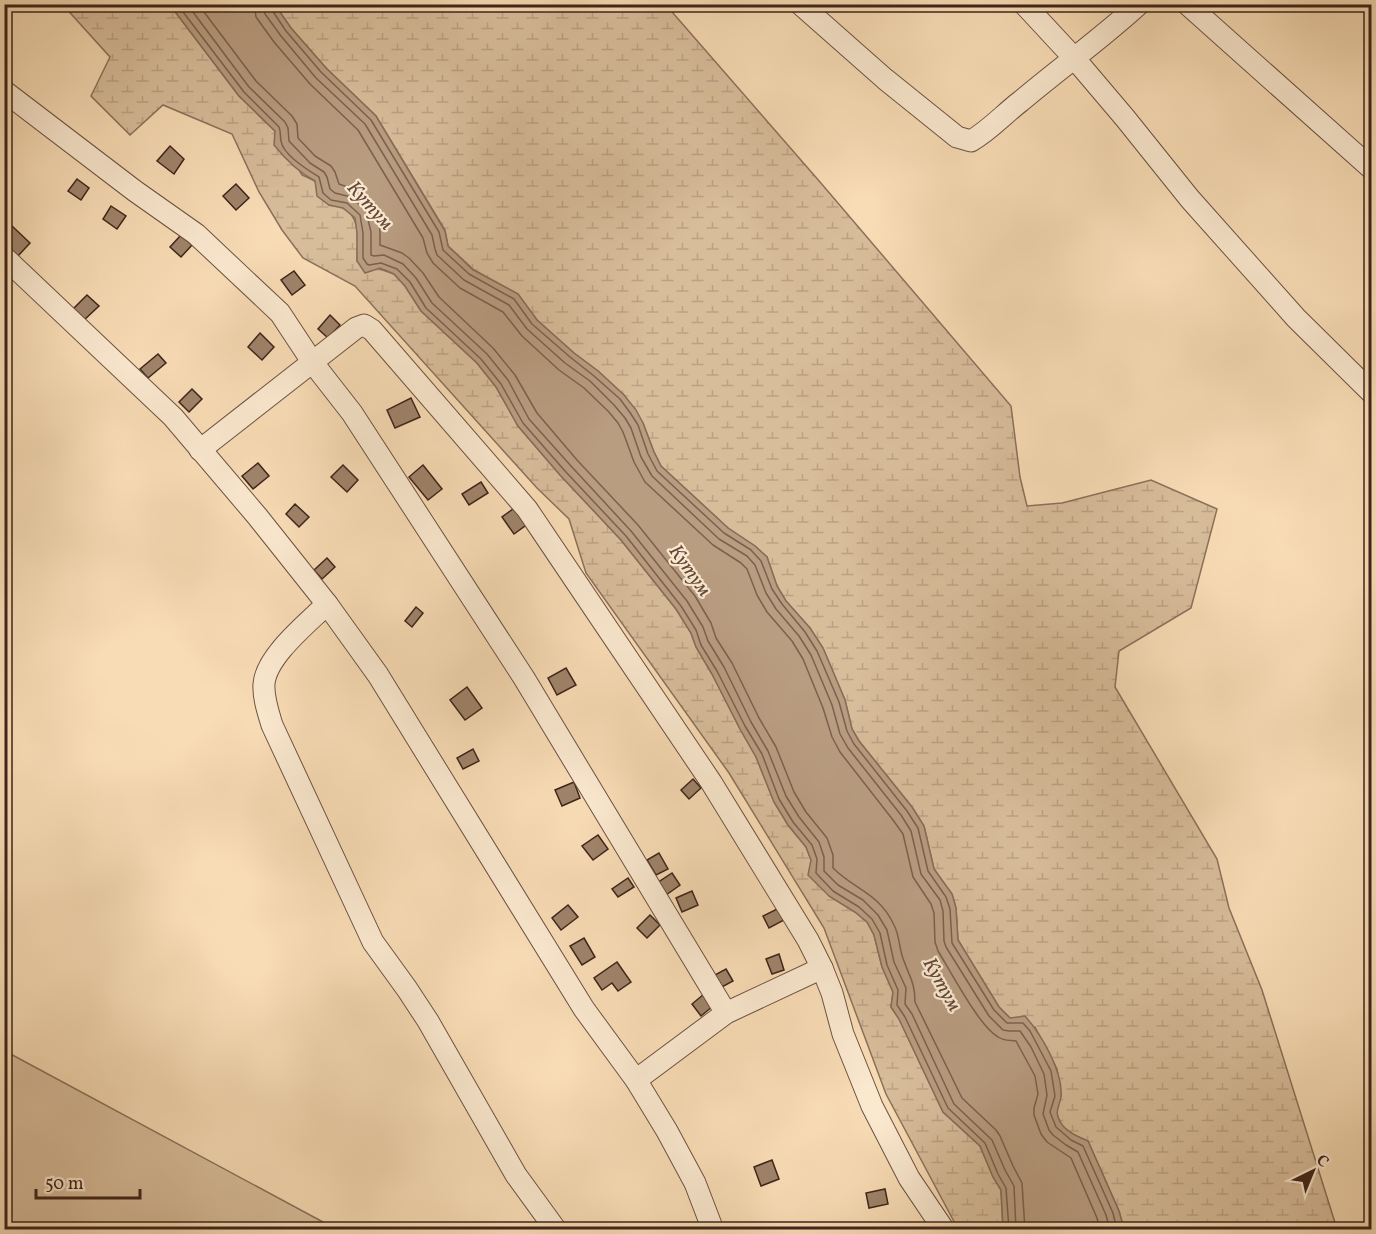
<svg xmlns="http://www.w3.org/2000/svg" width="1376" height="1234" viewBox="0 0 1376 1234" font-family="Vollkorn,serif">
<defs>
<pattern id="wetland-marsh" width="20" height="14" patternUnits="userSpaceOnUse" patternTransform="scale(1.5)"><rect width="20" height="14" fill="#d8bd9b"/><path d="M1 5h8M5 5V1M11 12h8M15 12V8" fill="none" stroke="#baa285"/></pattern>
</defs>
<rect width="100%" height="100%" fill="#f8dcb5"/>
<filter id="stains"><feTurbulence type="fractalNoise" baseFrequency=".00333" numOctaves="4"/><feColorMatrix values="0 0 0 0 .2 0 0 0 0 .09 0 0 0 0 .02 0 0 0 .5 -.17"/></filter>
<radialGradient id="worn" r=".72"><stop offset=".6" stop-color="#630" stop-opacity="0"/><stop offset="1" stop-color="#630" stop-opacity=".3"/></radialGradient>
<path fill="#d8bd9b" stroke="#8b705b" stroke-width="1.5" d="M5 1051 336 1229H5Z"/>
<g fill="url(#wetland-marsh)" stroke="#8b705b" stroke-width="1.5">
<path d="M63 5H170L239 96 275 131 302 175 315 181 329 205C333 206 339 206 343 208 362 217 357 243 357 261L394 274 405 286 421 311 477 363 496 387 518 426 560 475 621 540 676 609 691 633 696 647 712 674 740 729 756 757 774 802 788 825 806 847 811 860 829 896 855 912 867 922 874 935 882 967 893 992 891 1007 899 1019 943 1112 980 1146 993 1177 1001 1190 1003 1229H958L886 1094 824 928 729 773 586 573 569 519 537 488 355 286 303 258 282 230 259 192 232 134 163 105 130 135 91 96 110 57Z"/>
<path d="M275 5H666L820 182 1011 406 1020 477 1027 506 1062 503 1151 480 1217 509 1191 608 1119 651 1115 687 1217 859 1229 908 1262 990 1337 1229H1124L1119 1211 1088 1141 1074 1135 1061 1125 1056 1112 1061 1096 1057 1069 1035 1027 1010 1018 999 1007 958 940 956 908 952 894 934 869 924 826 912 807 859 741 852 729 845 700 823 648 810 628 786 601 777 586 767 557 755 546 728 528 661 466 654 452 643 423 624 395 598 371 574 353 537 320 518 294 474 270 448 246 445 230 376 116 326 68 291 28Z"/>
</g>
<path fill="#b99d81" stroke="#886d58" stroke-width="1.5" d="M170 5H275L291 28 326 68 376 116 445 231 448 246 473 270 518 294 537 320 574 353 598 371 624 395 636 410 643 423 654 452 661 466 728 528 755 546 767 557 777 586 786 601 810 628 823 648 845 700 852 729 859 741 912 807 924 826 934 869 952 894 956 908 958 940 999 1007 1010 1018 1025 1016C1041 1034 1063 1071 1061 1096 1060 1108 1053 1110 1061 1123 1066 1132 1079 1137 1088 1141L1119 1211 1124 1229H1003L1001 1190 993 1177 980 1146 943 1112 899 1019 891 1007 893 992 882 967 874 935 867 922 855 912 829 896 808 875 811 860 806 847 788 825 774 802 756 757 740 729 712 674 696 647 691 633 676 609 621 540 560 475 518 426 496 387 477 363 421 311 405 286 394 274 380 268 365 273 357 261V233L355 218 343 208 329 205 317 196 315 181C298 172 286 160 274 145L275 131 239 96Z"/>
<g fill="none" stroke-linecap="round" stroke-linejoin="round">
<g stroke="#7c604e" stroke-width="1.5">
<path d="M177 4 244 92 279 127C281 132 280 136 281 141 283 155 308 170 319 177L323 193 331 200 347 203 360 215 363 233V258L367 264 369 265 381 263 397 269 410 282 426 308 481 359 501 384 523 423 565 471 626 536 681 606 696 630 701 645 717 671 745 726 762 754 779 799 793 822 812 845 817 859 816 873 833 891 859 907 872 919 880 933 887 965 898 990 897 1005 905 1017 948 1108 985 1143 998 1174 1006 1188 1009 1230"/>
<path d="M187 4 249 87 285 122 288 128 289 141 310 163 324 172 327 177 330 189 335 193 351 197 366 211 371 232V255L374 256 384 255 403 264 416 278 432 303 487 354 508 380 529 419 571 466 631 531 687 601 703 627 708 641 724 667 751 722 768 751 786 796 799 817 819 842 824 857V871L838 885 863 900 878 915 887 930 894 962 906 988 905 1004 912 1014 954 1104 992 1140 1005 1170 1014 1186 1016 1230"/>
<path d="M198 4 256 81 292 116 297 124 298 138 315 156 331 166 335 172 339 184C365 192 377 202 380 231 380 235 380 240 380 245L402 253 409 258 423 273 439 297 493 348 515 375 537 413 577 460 638 525 695 596 711 623 716 638 732 663 759 718 776 747 794 792 806 812 827 838 833 855V868C855 890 879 893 894 925 900 936 899 950 904 961 910 978 915 983 915 1002L962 1098 996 1130 1000 1136 1013 1166 1022 1183 1025 1230"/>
<path d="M254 4 256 17 274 42 310 84 358 130 423 238 427 253 433 263 460 288 503 312 522 336 559 370 584 388 608 411 618 423 623 432 634 462 645 482 713 545 741 563 747 569 757 595 767 612 792 641 803 659 823 708 832 737 840 752 893 820 903 834 913 877 931 904 934 913 935 942 938 951C951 972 979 1026 998 1037 1004 1041 1010 1040 1016 1041L1035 1076 1038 1094 1034 1108V1115L1041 1134 1047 1142 1071 1158 1097 1218 1100 1230"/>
<path d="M263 4 265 14 281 36 316 78 365 124 432 235 435 249 437 255 464 280 509 305 527 329 565 363 590 381 614 405 625 418 631 428 641 457 652 476 719 539 747 556 755 565 766 593 776 609 799 636 811 655 832 705 840 734 848 748 901 815 911 831 921 874 940 900 943 911 944 941 946 947 989 1016 1003 1030 1009 1031H1020L1031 1047 1044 1074 1047 1095 1043 1114 1049 1130 1053 1135 1066 1145 1078 1152 1106 1215 1110 1230"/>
<path d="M271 4 272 10 286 31 321 72 371 120 439 232 443 250 469 274 514 299 532 324 570 357 594 376 620 399 631 414 638 425 648 454 657 471 724 533 751 550 761 561 772 589 782 604 805 632 817 651 839 702 847 731 854 744 907 811 918 828 928 871 946 897 950 909 952 943 994 1010 1007 1023H1023L1030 1031 1051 1071 1055 1096 1050 1112 1056 1127 1071 1140 1083 1146 1113 1213 1117 1230"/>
</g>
</g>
<g fill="#9f846b" stroke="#3e241b" stroke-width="1.5">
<path d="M170 146 184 159 174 174 157 161Z"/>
<path d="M77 179 89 188 81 200 68 191Z"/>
<path d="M236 184 249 198 236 210 223 196Z"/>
<path d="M111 206 126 216 117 229 103 219Z"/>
<path d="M12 226 30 243 18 256 4 243V235Z"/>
<path d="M181 235 192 245 181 257 170 247Z"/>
<path d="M294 271 305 285 292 295 281 280Z"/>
<path d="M87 295 99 306 83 321 72 310Z"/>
<path d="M330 315 340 325 328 338 318 329Z"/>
<path d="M260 333 274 347 262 360 248 347Z"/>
<path d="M158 354 166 363 148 378 140 369Z"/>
<path d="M192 389 202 399 189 412 179 402Z"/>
<path d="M411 398 420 417 395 428 387 410Z"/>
<path d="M258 463 269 476 253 489 242 476Z"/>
<path d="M343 465 358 480 347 492 331 477Z"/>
<path d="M423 465 442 489 428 500 409 477Z"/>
<path d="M481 482 488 493 469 505 462 494Z"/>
<path d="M295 504 309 517 299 527 286 514Z"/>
<path d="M517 506 529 523 514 534 502 517Z"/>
<path d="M327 558 335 567 322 579 314 570Z"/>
<path d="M416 607 423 613 412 627 405 621Z"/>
<path d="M566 668 576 685 557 695 548 678Z"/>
<path d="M467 687 482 708 465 720 450 700Z"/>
<path d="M473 749 479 761 463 769 457 758Z"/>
<path d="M693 779 701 788 689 799 681 790Z"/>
<path d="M574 782 580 798 562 806 555 790Z"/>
<path d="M598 835 608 849 593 860 582 846Z"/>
<path d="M659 853 668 869 656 875 647 860Z"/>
<path d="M672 873 680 885 666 895 657 883Z"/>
<path d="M628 878 634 887 618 897 612 889Z"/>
<path d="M692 891 698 905 682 912 676 898Z"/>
<path d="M568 905 578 917 561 930 552 918Z"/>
<path d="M779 908 784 920 769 928 763 916Z"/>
<path d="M650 915 660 925 647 938 637 928Z"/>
<path d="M584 938 595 957 582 965 570 946Z"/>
<path d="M779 954 784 970 772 974 766 959Z"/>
<path d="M617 962 631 982 618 991 612 983 602 990 594 978Z"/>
<path d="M726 969 733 981 720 988 713 976Z"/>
<path d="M704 994 713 1006 701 1016 692 1004Z"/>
<path d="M772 1160 779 1179 761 1186 754 1167Z"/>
<path d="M885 1189 888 1204 869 1208 866 1193Z"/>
</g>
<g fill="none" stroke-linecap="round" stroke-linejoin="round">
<g stroke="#6c5242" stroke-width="23">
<g id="minor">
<path d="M800 4 885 79 957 137 971 141C990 130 1004 114 1021 101 1060 68 1101 39 1139 4"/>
<path d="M1024 4 1075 59 1125 118 1190 199 1296 318 1372 393"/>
<path d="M1187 4 1372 169"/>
<path d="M4 91 135 191 196 234 280 313 313 363 352 413 524 678 726 1013"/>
<path d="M4 257 173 417 257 516 327 604 378 675 584 1009 636 1080 667 1131 695 1183 713 1230"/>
<path d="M200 450 356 328 364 325 372 330 527 509 711 782 808 940 822 968 832 993 843 1034 872 1106 909 1178 944 1230"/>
<path d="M327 604C308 623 266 656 264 684 263 697 268 712 272 725L373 942 407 989 428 1021 516 1175 556 1230"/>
<path d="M636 1080 726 1013 822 968"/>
</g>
</g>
<use href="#minor" stroke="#fae8cf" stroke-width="21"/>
</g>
<g text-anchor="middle" stroke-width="4.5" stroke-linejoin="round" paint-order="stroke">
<g font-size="20" font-style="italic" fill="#63483a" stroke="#fae8cf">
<text transform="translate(371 205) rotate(48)" y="7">Кутум</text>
<text transform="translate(691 570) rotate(55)" y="7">Кутум</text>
<text transform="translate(943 984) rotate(61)" y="7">Кутум</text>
</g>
</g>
<rect width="1376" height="1234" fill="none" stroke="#f8dcb5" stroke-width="24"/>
<rect x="6" y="6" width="1364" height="1222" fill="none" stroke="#3e241b" stroke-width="3"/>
<rect x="12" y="12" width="1352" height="1210" fill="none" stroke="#3e241b" stroke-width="1.5"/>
<g transform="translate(1313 1171) rotate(43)" stroke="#fae8cf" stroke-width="4.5" paint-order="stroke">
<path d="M0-4.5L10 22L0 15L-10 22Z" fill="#3e241b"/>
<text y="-9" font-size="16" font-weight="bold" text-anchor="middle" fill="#3e241b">С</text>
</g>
<path d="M36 1189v9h104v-9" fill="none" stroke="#3e241b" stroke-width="3"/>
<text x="45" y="1189" font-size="18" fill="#3e241b" stroke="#fae8cf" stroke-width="4.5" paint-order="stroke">50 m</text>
<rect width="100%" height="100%" filter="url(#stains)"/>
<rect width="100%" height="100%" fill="url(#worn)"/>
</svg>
